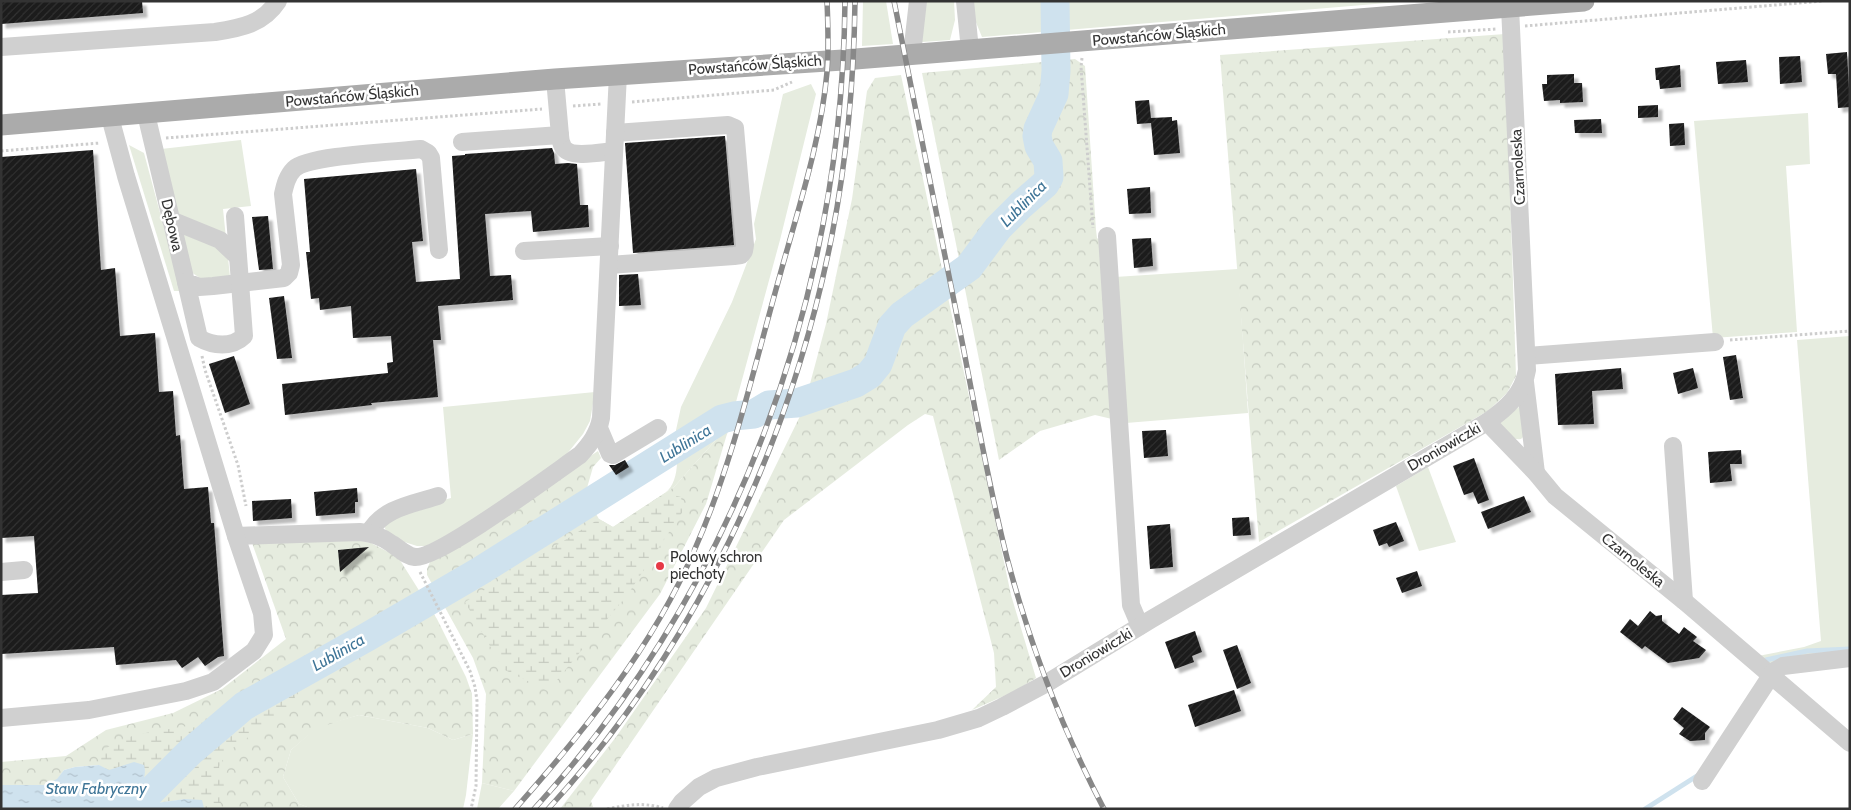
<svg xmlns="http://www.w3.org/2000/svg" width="1851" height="810" viewBox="0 0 1851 810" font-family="Cabin,sans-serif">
<defs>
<pattern id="forest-crowns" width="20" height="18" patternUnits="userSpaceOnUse" patternTransform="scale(1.25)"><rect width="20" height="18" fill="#e6ecdf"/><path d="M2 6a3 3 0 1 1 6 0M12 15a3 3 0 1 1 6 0" fill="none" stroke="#c6cbc0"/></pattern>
<pattern id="wetland-marsh" width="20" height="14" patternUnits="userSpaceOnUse" patternTransform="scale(1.25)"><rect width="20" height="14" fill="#e6ecdf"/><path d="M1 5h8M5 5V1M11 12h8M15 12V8" fill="none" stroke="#c6cbc0"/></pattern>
<pattern id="water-ripples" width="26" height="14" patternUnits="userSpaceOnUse" patternTransform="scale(1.25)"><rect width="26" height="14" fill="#cfe2ee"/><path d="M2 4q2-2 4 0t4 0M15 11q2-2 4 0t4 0" fill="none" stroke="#b2c2cd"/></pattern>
<pattern id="building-hatch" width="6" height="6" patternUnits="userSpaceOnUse" patternTransform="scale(1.25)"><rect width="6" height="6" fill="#1a1a1a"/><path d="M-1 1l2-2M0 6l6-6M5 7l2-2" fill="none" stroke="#333"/></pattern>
<filter id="shadow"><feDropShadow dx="4.5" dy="4.5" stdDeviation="1" flood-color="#0004"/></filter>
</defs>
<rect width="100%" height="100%" fill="#fff"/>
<g fill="#e6ecdf">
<path d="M863 1H886L893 44 862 46Z"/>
<path d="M909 1H954L955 20 950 40 908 43Z"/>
<path d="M972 1H1411L982 37 973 15Z"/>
<path d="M811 84 816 94 780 240 730 424 674 487 665 493C678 484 680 456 673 444L681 407 732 302 756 239 754 224 783 94Z"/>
<path d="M1808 113 1810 164 1786 166 1797 332 1713 338 1694 121Z"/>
<path d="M241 140 251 206 223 209 230 277 203 280 191 272 161 149Z"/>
<path d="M129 145 144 153 181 291H174Z"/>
<path d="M1238 269 1248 413 1126 423 1115 277Z"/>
<path d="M1850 336V665L1778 673 1758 656 1804 647 1821 641 1797 340Z"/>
<path d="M595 392 590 421 583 434 562 460 456 535 430 546H417L395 539 386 531 383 523 393 514 451 498 443 407Z"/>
<path d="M1519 407 1523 408 1525 435 1521 439C1510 441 1506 431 1499 422Z"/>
<path d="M1428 467 1456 542 1419 551 1396 486Z"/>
<path d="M359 715 428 728 453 740 473 734 466 795 463 809H313L299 804 283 777 291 750 317 727Z"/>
<path d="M482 783 514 791 498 809H477Z"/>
</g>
<g fill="url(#forest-crowns)">
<path d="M1505 34 1516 376 1507 393 1488 411 1259 542 1220 55Z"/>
<path d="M1075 59 1085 66 1096 230 1097 238 1103 243 1112 419 1095 415 1040 431 999 460 922 73Z"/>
<path d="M901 75 1011 595 1036 678 1013 692 972 710 996 687 994 653 933 416 925 414 908 425 784 520 591 801 593 807 560 809 616 737 706 608 803 410 826 324 852 199 867 91 875 78Z"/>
<path d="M730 424 706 504 660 594 514 791 482 783 486 694 473 658 427 575V569L430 562 598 451 601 458 593 467 585 495 599 519 613 527 674 487Z"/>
<path d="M349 538 371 543 398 557 437 619 466 677 472 694 473 734 453 740 428 728 359 715 317 728 291 750 283 777 299 804 313 809H203L204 807 185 799 149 804 99 765 75 767 64 770 57 780 44 785H1V762L66 756 106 730 173 713 222 689 286 639 251 540Z"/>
</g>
<g fill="url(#wetland-marsh)">
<path d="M665 493 681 497 683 511 628 594 548 691 503 669 465 602 599 519 613 527Z"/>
<path d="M265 683 288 687 295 695 294 705 227 752 219 767 225 788 219 809H203L201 800 185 799 149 804 141 801 139 792 146 773 134 762 109 770 99 765 104 749 134 735 193 725 229 702Z"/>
</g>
<path fill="url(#water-ripples)" d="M134 762 144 765C148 780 137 785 141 801L149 804 185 799 202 800 204 808 1 809V785H44L57 779 64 770 75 767 99 765 109 770Z"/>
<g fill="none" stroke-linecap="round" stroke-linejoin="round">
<g stroke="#cfe2ee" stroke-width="5">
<path d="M1766 660 1807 651 1850 649"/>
<path d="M1645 809 1700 774"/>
</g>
<path stroke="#cfe2ee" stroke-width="29" d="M118 809 141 801 190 752 244 706 367 637 480 571 722 419 734 416 754 414 769 405 797 403 856 383 869 375 878 364 892 326 902 315 969 267 998 228 1021 205 1045 184 1049 177 1048 161 1039 146 1037 136 1038 129 1054 94 1056 71 1055 1"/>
</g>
<g fill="url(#building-hatch)" filter="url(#shadow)">
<path d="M1 1H142L143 13 1 24Z"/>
<path d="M1847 52 1850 107 1838 108 1836 74H1828L1826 54Z"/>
<path d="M1800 56 1802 82 1780 84 1779 57Z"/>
<path d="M1746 60 1748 82 1718 84 1716 62Z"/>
<path d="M1680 65 1681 87 1660 89 1659 80H1656L1655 68Z"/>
<path d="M1574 74V83H1582L1583 102 1560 103V100L1544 101 1542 84H1547V75Z"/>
<path d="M1149 100 1151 118 1172 117V121L1177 120 1180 153 1154 155 1151 123 1137 124 1135 101Z"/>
<path d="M1658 105V117L1638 118V106Z"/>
<path d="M1601 119 1602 133H1575L1574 120Z"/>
<path d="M1684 123 1685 145 1670 146 1669 124Z"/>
<path d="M725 136 734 245 633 253 625 143Z"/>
<path d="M552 148 554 153 555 164 568 163 577 164 580 205H588L589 227 533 232 531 211 485 214 490 276 511 275 513 300 438 306 441 340H433L438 397 371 403 372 405 285 415 282 384 388 373 387 363 393 362 391 336 353 338 351 306 320 310 319 298 311 299 306 252H310L304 179 416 169 423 241 412 242 416 282 460 279 452 156 465 155V154Z"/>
<path d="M93 150 101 270 115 268 120 336 155 333 159 392 173 391 176 436 180 435 184 489 208 487 211 523H214L224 656 218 657 205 666 198 657 182 668 176 660 116 665 114 647 1 654V595L38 593 34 536 1 538V157Z"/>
<path d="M1150 187 1151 213 1129 214 1127 189Z"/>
<path d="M268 216 273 269 259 270 252 217Z"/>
<path d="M1151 238 1153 266 1134 268 1132 239Z"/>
<path d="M638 274 641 305 619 306V275Z"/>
<path d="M284 296 292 358 277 359 269 298Z"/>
<path d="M1736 355 1743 398 1730 400 1723 357Z"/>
<path d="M234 356 250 404 225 413 209 364Z"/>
<path d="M1621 368 1623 389 1592 391 1594 424 1558 425 1555 374Z"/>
<path d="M1693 368 1698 388 1678 394 1673 373Z"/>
<path d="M1166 430 1168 456 1144 458 1142 431Z"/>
<path d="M1741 450 1742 464H1730L1732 481 1710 483 1708 452Z"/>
<path d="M1474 458 1489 500 1478 504 1473 492 1464 495 1453 466Z"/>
<path d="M625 460 629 467 616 475 609 465H615Z"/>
<path d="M357 488 358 502H355V513L316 516 314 492Z"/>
<path d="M1524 496 1531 512 1488 529 1481 512Z"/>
<path d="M291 499 292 518 253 521 252 501Z"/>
<path d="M1249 517 1251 535 1233 536 1232 518Z"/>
<path d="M1396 522 1404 541 1389 547 1387 543 1379 546 1373 530Z"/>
<path d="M1170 524 1173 567 1150 569 1147 526Z"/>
<path d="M369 547 340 572 338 550Z"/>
<path d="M1417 571 1422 586 1402 593 1396 578Z"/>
<path d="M1650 611 1656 616 1662 615V621L1679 634 1684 627 1697 637 1693 641 1706 650 1699 658 1668 663 1645 646 1642 649 1620 632 1630 619 1638 626Z"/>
<path d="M1195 631 1202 652 1192 656 1194 662 1175 669 1165 642Z"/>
<path d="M1237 645 1251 683 1237 689 1223 650Z"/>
<path d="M1234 690 1241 711 1195 727 1188 705Z"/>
<path d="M1682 707 1710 727 1705 733V740L1690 741 1679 734 1684 728 1673 719Z"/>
</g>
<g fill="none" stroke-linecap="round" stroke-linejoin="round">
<g stroke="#cdcdcd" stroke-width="3" stroke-dasharray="2.5 2.5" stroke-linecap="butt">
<path d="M1525 26 1823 1"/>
<path d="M1448 32 1497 29"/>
<path d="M1082 58 1081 67 1093 228"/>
<path d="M632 102 774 90 792 82"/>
<path d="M573 106 601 104"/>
<path d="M166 138 542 109"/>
<path d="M1 151 100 143"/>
<path d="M1730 340 1850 331"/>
<path d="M202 356 205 370 238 465 246 506"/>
<path d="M420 572 470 671 475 687 477 701 476 786 471 809"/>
<path d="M607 809C627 805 643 802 663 808"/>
</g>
<g stroke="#d0d0d0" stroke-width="18">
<path d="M965 1 970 50"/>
<path d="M1 47 215 32C241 28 263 24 278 1"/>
<path d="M912 54 918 1"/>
<path d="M146 114 186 282 199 287 213 286 284 278 289 273 291 265 283 194C285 185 287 176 294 169 309 155 396 152 421 149L428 153 431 158 439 250"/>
<path d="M560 135C560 138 561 143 563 147 570 159 602 152 614 151"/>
<path d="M462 142 560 135 555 79"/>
<path d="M171 220 220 240 238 257"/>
<path d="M1107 236 1131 605 1140 626"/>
<path d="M524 251 610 246"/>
<path d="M609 265 734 256 741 255 744 251 745 245 735 128 728 125 615 133"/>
<path d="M186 282 199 338C213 346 232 348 244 336L235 216"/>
<path d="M1527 356 1715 342"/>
<path d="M1525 382 1536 473"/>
<path d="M1487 422 1536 473 1555 496 1684 601 1850 743"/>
<path d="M599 428 610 454 613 455 658 428"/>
<path d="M1673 446 1684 601"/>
<path d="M369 533C382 508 413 504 438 496"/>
<path d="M236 536 360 532C372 533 383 537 392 544 400 549 406 556 415 557 439 559 554 473 580 455 590 444 598 434 601 418L618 74"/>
<path d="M1 572 24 570"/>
<path d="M1 718 89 710 186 691 213 682 254 651 264 635 262 613 236 536 126 176 110 117"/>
<path d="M1702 781 1774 671 1783 666 1850 658"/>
<path d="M677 809 682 802 699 787 716 778 757 767 938 730 979 718 1002 707 1047 683 1150 620 1487 422C1507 408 1523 394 1527 370L1510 7"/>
</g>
<path stroke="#ababab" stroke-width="21" d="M1 125 555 79 843 60 1584 1"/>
<g stroke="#888" stroke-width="5.5">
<g id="rail">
<path d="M894 1C916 111 938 221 960 331 975 407 988 483 1007 558 1030 645 1062 729 1104 809"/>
<path d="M515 809C585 730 652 648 694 551 733 463 754 367 780 275 798 209 821 141 827 72 829 49 828 25 827 1"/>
<path d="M534 809C735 589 842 298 845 1"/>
<path d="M548 809C693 652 791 444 832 235 847 158 854 79 855 1"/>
</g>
</g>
<use href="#rail" stroke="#fff" stroke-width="4" stroke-dasharray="11" stroke-linecap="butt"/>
</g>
<circle fill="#e63946" stroke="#fff" stroke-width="2" cx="660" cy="566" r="5"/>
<g text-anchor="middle" stroke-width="5" stroke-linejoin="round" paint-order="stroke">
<g font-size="15" fill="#333" stroke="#fff">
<text transform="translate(1159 35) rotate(-5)" y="5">Powstańców Śląskich</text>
<text transform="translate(755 65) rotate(-4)" y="5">Powstańców Śląskich</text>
<text transform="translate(352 96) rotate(-5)" y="5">Powstańców Śląskich</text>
<text transform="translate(1518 167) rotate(-93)" y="5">Czarnoleska</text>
<text transform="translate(172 225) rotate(77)" y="5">Dębowa</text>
<text transform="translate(1444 447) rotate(-30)" y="5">Droniowiczki</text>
<text transform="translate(1633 560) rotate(39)" y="5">Czarnoleska</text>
<text transform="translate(1096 653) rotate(-31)" y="5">Droniowiczki</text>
</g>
<g font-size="15" fill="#333" stroke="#fff" text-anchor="start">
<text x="670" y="562">Polowy schron<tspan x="670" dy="17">piechoty</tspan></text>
</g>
<g font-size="16" font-style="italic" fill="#3f7597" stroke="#fff">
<text transform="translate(1023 203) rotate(-45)" y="6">Lublinica</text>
<text transform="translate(685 443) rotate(-32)" y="6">Lublinica</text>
<text transform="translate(338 652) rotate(-30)" y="6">Lublinica</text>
<text x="96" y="794">Staw Fabryczny</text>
</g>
</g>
<rect width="1851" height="810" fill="none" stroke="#333333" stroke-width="5"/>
</svg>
